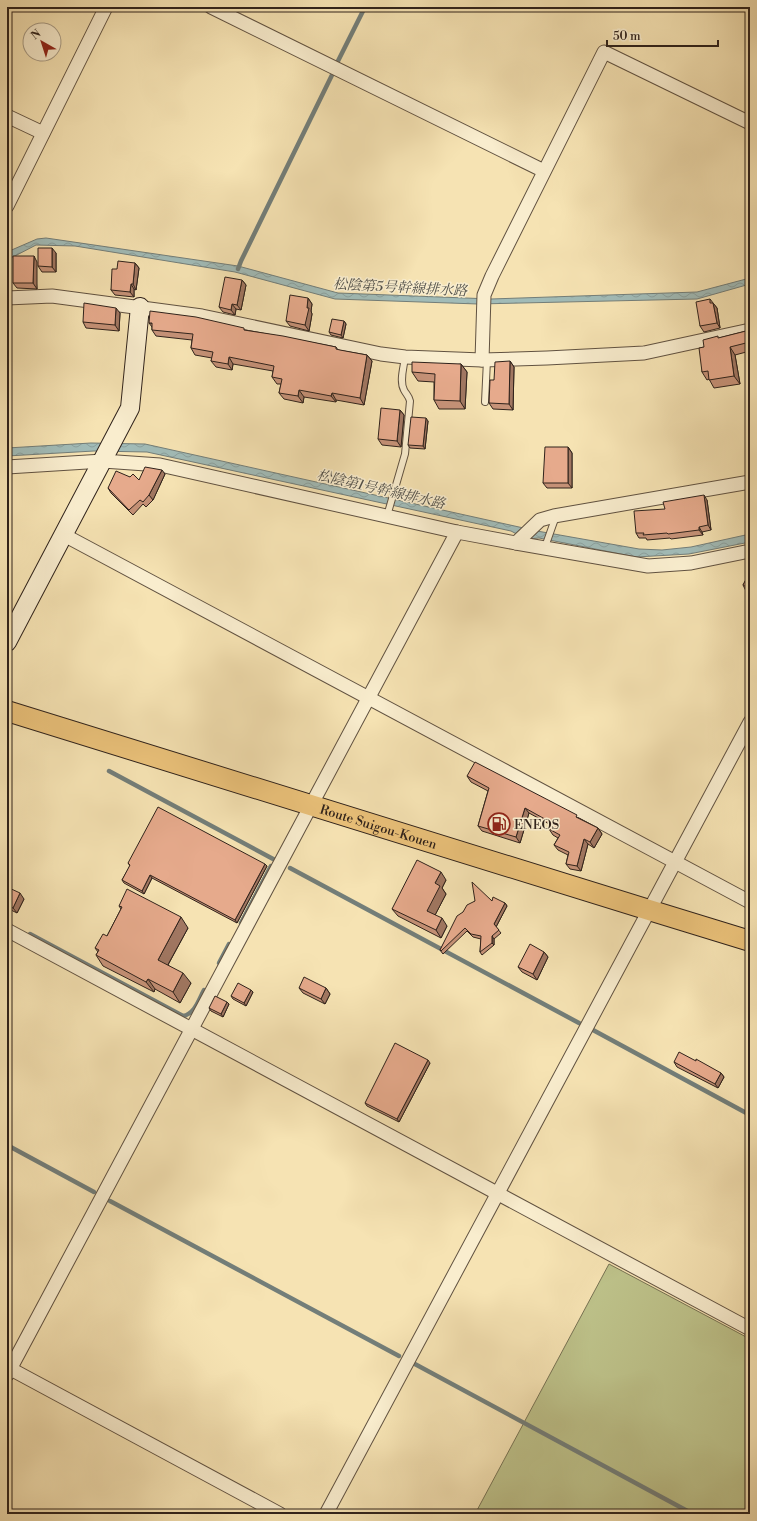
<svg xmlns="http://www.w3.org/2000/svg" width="757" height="1521" viewBox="0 0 757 1521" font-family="'Libre Bodoni','Noto Serif JP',serif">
<defs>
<pattern id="water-waves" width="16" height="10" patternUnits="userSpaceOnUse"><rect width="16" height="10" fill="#a1bbb7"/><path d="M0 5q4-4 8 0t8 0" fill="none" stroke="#8ba09d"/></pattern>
</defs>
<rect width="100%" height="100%" fill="#f6e3b3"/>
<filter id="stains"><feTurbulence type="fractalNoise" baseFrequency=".005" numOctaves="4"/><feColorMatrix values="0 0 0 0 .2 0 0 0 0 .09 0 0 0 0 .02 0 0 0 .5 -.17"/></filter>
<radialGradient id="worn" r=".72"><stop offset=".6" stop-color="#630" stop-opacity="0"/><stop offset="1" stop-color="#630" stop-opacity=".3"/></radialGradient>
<path fill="#bec38b" stroke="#767253" d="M609 1264 750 1339V1514H475Z"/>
<g fill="url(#water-waves)" stroke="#737e79">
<path d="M46 238 238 266 338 293 491 299 697 292 750 278V284L697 299 478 304 335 299 235 272 75 246 36 245 13 257 7 258V252L37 239Z"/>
<path d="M91 443 145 444 537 531 639 549 662 550 691 547 750 534V542L689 554 636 557 539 538 526 539 511 531 147 452 94 451 7 456V448Z"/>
</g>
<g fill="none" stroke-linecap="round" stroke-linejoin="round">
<g stroke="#737e79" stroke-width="4.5">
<path d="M338 61 365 7"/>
<path d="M238 269 241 261 332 75"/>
<path d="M109 771 275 860"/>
<path d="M290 868 579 1023"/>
<path d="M241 923 271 866"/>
<path d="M30 934 183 1016C195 1014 199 999 204 990"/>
<path d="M219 963 229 944"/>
<path d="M593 1030 750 1115"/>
<path d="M7 1145 94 1192"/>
<path d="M110 1201 399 1356"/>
<path d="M413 1363 693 1514"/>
</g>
<g stroke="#615241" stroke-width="8">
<g id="lane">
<path d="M485 402 487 360"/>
<path d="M387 516 405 454 410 401C409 396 406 394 404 390 399 381 404 367 405 357"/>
<path d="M545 547 556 516"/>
</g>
</g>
<g stroke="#615241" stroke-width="15">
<g id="street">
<path d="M211 7 544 171"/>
<path d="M7 116 43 133"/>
<path d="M7 206 106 7"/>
<path d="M7 298 52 296 202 316 381 354 405 357 482 360 547 358 644 353 750 330"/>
<path d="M482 360 484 295 492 276 604 52 750 123"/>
<path d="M7 467 103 461 160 465 457 532 516 543 540 520 554 516 750 482"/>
<path d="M64 535 750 902"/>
<path d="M516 543 648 566 691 563 750 551"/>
<path d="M7 930 750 1329"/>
<path d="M7 1367 280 1514"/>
<path d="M7 1375 457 532"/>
<path d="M326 1514 750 722"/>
</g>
</g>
<g stroke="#2f221b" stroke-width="20">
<path id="secondary" d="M7 642 130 408 140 307"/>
</g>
<g stroke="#2f221b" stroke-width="22">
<g id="primary">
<path id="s1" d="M7 711 649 910 750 941"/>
</g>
</g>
<use href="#lane" stroke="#f9edce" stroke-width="6"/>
<use href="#street" stroke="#f9edce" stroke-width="13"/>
<use href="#secondary" stroke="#f9edce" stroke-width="18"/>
<use href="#primary" stroke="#ebc27a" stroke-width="20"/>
</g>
<g fill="#c69278" stroke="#2f221b">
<path d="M56 253V272H42L38 266Z"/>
<path d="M34 256 37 289 17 288 13 283Z"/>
<path d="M135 263 139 268 136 290 134 289V297L115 295 111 290 117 269Z"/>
<path d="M242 280 246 285 241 310 236 309 235 315 223 312 219 307Z"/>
<path d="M308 298 312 304 311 311 312 314 309 331 290 326 286 321Z"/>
<path d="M710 299 717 308 720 328 704 332 700 326Z"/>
<path d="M120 313 119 331 86 328 83 322Z"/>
<path d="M7 317 9 320 10 333 7 334Z"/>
<path d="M344 321 346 324 343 338 331 335 329 332Z"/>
<path d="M149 323 246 330 336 347 338 350 367 355 372 361 364 405 336 400V402L304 397 303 403 284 399 279 393 281 384H277L272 377 273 371 233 364 232 370 216 367 211 361 212 358 195 355 191 348 192 340 156 336 152 330V327Z"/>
<path d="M750 330V351L735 355 740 384 714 388 709 379 707 380 702 372 704 347 719 338Z"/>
<path d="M510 361 514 367 513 410 493 409 489 403 494 380Z"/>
<path d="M461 364 467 372 465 409H439L434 400V382L418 381 412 372Z"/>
<path d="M400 410 404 415 401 447 382 445 378 439Z"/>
<path d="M428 421 425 449 410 448 408 445Z"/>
<path d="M568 447 572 453V488H547L543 483Z"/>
<path d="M165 474 153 500 146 507 143 504 133 515 111 493 108 488 130 477 139 480Z"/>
<path d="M707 500 711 530 702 532 703 535 671 539 670 538 647 540 646 538H639L636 533 665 509Z"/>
<path d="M750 572V593L746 591 743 585Z"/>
<path d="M467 776 579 818 598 828 602 834 594 848 588 844 581 871 570 869 566 864 568 855 558 850 554 845 558 838 553 835 549 829 551 825 529 813 520 843 482 831 478 826 488 791 471 782Z"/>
<path d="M128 863 267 866 237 923 152 878 144 894 124 883 122 880 130 866Z"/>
<path d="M446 880 442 888 446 894 435 915 447 926 441 938 398 916 392 909Z"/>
<path d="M7 887 24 899 17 913 7 908Z"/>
<path d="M475 901H492L505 903 507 906 496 927 501 933 494 939V945L482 955 480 952 481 939 473 937 467 931 443 954 440 950 463 912Z"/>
<path d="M119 906 188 928 168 965 191 983 180 1003 155 989 154 992 103 966 96 955 98 952 95 948 107 936 121 909Z"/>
<path d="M544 952 548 957 537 980 522 972 518 967Z"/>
<path d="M299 988H326L330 994 325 1004 303 993Z"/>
<path d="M253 992 246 1006 233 999 231 996Z"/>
<path d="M229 1004 223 1017 211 1011 209 1008Z"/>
<path d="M674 1062 721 1073 724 1077 718 1088 677 1067Z"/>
<path d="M430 1063 399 1122 367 1106 365 1103Z"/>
</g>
<g fill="#a17762" stroke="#2f221b">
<path d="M52 248 56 253V272L52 267Z"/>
<path d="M34 256 37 262V289L33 283Z"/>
<path d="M135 263 139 268 136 290 133 284Z"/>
<path d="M242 280 246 285 241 310 237 305Z"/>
<path d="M131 284 134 289V297L130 292Z"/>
<path d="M308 298 312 304 311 311 312 314 309 331 305 325 307 308Z"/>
<path d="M713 303 717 308 720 328 717 323Z"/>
<path d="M232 304 236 309 235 315 231 310Z"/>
<path d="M116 308 120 313 119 331 115 325Z"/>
<path d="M7 317 9 320 10 333 8 330Z"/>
<path d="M344 321 346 324 343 338 341 335Z"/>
<path d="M730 347 735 355 740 384 734 376Z"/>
<path d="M367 355 372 361 364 405 360 398Z"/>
<path d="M229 357 233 364 232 370 228 364Z"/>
<path d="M510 361 514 367 513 410 509 404Z"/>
<path d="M461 364 467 372 465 409 460 401Z"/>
<path d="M299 390 304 397 303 403 298 396Z"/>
<path d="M332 393 336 400V402L331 396Z"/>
<path d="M400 410 404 415 401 447 397 441Z"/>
<path d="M426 418 428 421 425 449 423 446Z"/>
<path d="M568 447 572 453V488L568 483Z"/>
<path d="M162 470 165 474 153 500 149 495Z"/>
<path d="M704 495 707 500 711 530 708 525Z"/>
<path d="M699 527 702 532 703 535 699 530Z"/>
<path d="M525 808 529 813 520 843 516 837Z"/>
<path d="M598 828 602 834 594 848 590 842Z"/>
<path d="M584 839 588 844 581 871 577 866Z"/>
<path d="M265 864 267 866 237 923 235 920Z"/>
<path d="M441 872 446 880 442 888 446 894 433 919 427 911 435 883Z"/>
<path d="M150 875 152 878 144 894 142 891Z"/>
<path d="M20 893 24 899 17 913 13 908Z"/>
<path d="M505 903 507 906 496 927 494 924Z"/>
<path d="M181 917 188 928 165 970 158 960Z"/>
<path d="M442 918 447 926 441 938 436 930Z"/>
<path d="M492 936 494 939V945L492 943Z"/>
<path d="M544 952 548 957 537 980 533 974Z"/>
<path d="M183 973 191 983 180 1003 173 992Z"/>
<path d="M148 979 155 989 154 992 146 982Z"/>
<path d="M326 988 330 994 325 1004 321 999Z"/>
<path d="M251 990 253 992 246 1006 244 1003Z"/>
<path d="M227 1002 229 1004 223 1017 221 1014Z"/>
<path d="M428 1060 430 1063 399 1122 397 1119Z"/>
<path d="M721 1073 724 1077 718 1088 715 1084Z"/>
</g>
<g fill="#e6aa8c" stroke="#2f221b">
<path d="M38 248H52V267L38 266Z"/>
<path d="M13 256H34L33 283H13Z"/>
<path d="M118 261 135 263 133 284H131L130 292 111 290 112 269H117Z"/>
<path d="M225 277 242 280 237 305 232 304 231 310 219 307Z"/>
<path d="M290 295 308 298 307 308H309L305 325 286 321Z"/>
<path d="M710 299V303H713L717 323 700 326 696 302Z"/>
<path d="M84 303 116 308 115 325 83 322Z"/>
<path d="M150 311 196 317 244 328V330L283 336 336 347V349L340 350 367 355 360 398 332 393 331 396 299 390 298 396 279 393 282 379 272 377 274 366 229 357 228 364 211 361 213 352 191 348 193 334 152 330V323H149Z"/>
<path d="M7 317 8 330 7 331Z"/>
<path d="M332 319 344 321 341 335 329 332Z"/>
<path d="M750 330V342L730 347 734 376 709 380 708 371 702 372 699 348 704 347 703 340 718 336V338Z"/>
<path d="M510 361 509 404 489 403 490 380H494L495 362Z"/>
<path d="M412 362 461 364 460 401 434 400 435 374 412 372Z"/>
<path d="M381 408 400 410 397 441 378 439Z"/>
<path d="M411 417 426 418 423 446 408 445Z"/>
<path d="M545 447H568V483H543Z"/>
<path d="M145 467 162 470 149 495 143 502 140 500 129 510 108 488 116 471 130 477 133 474 139 480Z"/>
<path d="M704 495 708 525 699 527V530L668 534 667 533 643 535 644 533H636L634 511 665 509 663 502Z"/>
<path d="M750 572V589L743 585Z"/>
<path d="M475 762 577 815 576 817 598 828 590 842 584 839 577 866 566 864 569 852 554 845 560 835 549 829 552 823 525 808 516 837 478 826 489 788 467 776Z"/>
<path d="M158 807 265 864 235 920 150 875 142 891 122 880 130 865 128 863Z"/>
<path d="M417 860 441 872 435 883 440 886 427 911 442 918 436 930 392 909Z"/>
<path d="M472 882 492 901 493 897 505 903 494 924 499 930 492 936V943L480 952 481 936 471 934 465 928 441 951 440 950 457 916 463 912 467 905 475 901Z"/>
<path d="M7 887 20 893 13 908 7 905Z"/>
<path d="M127 889 181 917 158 960 183 973 173 992 148 979 146 982 96 955 99 950 95 948 103 934 107 936 122 907 119 906Z"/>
<path d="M530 944 544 952 533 974 518 967Z"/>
<path d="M304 977 326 988 321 999 299 988Z"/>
<path d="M238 983 251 990 244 1003 231 996Z"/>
<path d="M215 996 227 1002 221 1014 209 1008Z"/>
<path d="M395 1043 428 1060 397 1119 365 1103Z"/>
<path d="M679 1052 696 1061V1059L721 1073 715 1084 674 1062Z"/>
</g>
<defs>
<g id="fuel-ring" transform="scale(1.15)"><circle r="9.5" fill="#f9edce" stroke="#8f2418" stroke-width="1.5"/><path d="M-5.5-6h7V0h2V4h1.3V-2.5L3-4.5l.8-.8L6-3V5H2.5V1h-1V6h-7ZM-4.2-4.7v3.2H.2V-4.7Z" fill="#8f2418"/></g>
</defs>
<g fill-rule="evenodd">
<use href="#fuel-ring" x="499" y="824"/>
</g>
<g text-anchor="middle" stroke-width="3" stroke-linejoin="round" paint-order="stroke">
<g font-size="13" fill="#2f221b" stroke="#f9edce" text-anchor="start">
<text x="514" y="829">ENEOS</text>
</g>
<g font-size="13" fill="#2f221b" stroke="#f9edce">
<text dy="5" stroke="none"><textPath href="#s1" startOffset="389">Route Suigou-Kouen</textPath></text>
</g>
<g font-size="14" font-style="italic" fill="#51504a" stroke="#f9edce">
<text transform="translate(400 287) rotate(3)" y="5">松陰第5号幹線排水路</text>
<text transform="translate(381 489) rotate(13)" y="5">松陰第1号幹線排水路</text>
</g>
</g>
<rect width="757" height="1521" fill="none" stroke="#f6e3b3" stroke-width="24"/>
<rect x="8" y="8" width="741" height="1505" fill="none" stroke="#2f221b" stroke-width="2"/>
<rect x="12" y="12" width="733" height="1497" fill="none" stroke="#2f221b"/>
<g transform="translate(42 42) rotate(321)"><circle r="19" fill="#f9edce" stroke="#a89c86"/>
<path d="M0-3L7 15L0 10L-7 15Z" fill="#8f2418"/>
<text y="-6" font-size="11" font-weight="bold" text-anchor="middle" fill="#2f221b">N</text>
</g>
<path d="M607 40v6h111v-6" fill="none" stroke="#2f221b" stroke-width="2"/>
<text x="613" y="40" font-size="12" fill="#2f221b" stroke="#f9edce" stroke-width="3" paint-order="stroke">50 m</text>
<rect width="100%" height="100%" filter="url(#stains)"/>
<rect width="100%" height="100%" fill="url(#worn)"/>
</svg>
